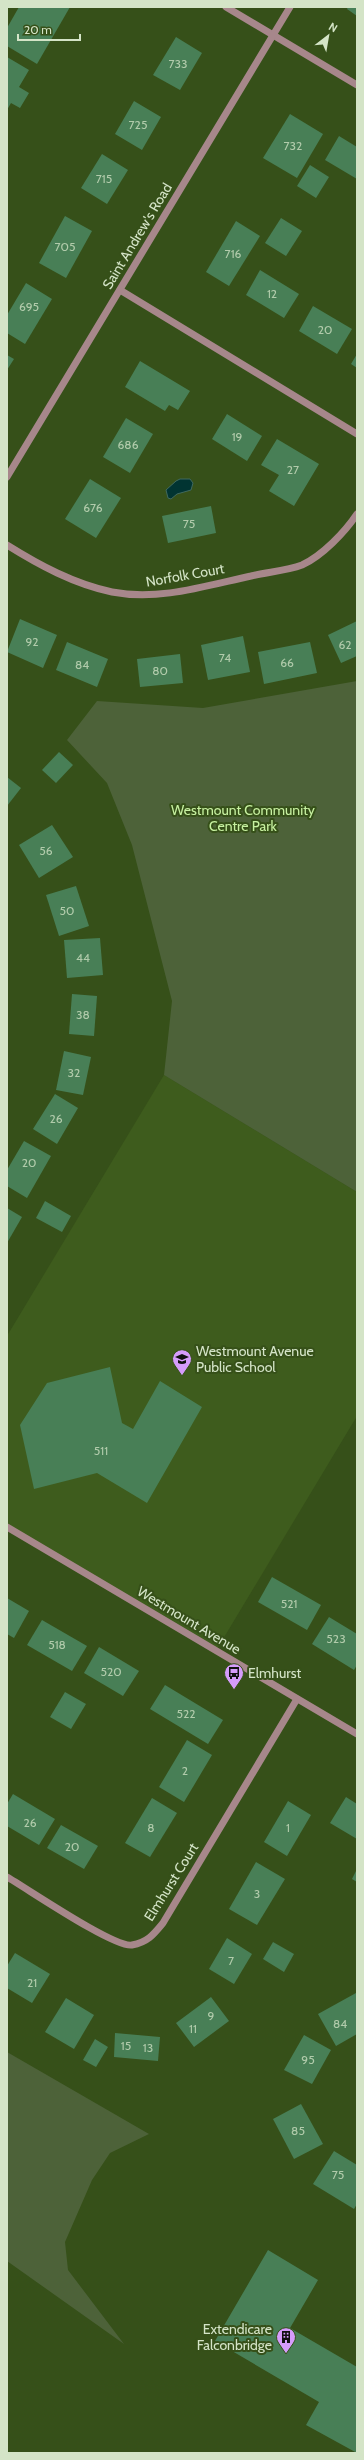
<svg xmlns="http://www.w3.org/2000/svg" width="364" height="2460" viewBox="0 0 364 2460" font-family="Cabin,sans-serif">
<rect width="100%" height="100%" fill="#365019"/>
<path fill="#3e5c1d" d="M164 1075 357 1192V1416L217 1649 7 1525V1336Z"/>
<g fill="#4d6239">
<path d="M357 681V1192L164 1075 172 1001 132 845 107 783 67 740 97 701 203 708Z"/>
<path d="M7 2052 149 2134 110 2153 92 2180 65 2242 68 2270 124 2344 7 2261Z"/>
</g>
<path fill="#013432" stroke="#40695f" d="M180 479H190L193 483 191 490 177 494 171 499 168 498 166 490 176 481Z"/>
<g fill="#487f56">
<path d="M19 7H70L37 64 7 46V28Z"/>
<path d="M348 7H357V16L347 9Z"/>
<path d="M176 37 202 53 180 90 153 75Z"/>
<path d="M7 57 29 70 19 87 29 93 20 108 11 103 7 110Z"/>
<path d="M134 101 161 117 142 150 115 134Z"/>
<path d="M290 114 323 134 297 178 263 158Z"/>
<path d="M339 136 357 147V179L325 160Z"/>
<path d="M102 154 128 170 107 204 81 188Z"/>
<path d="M310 165 329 177 316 198 297 186Z"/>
<path d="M65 216 92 231 66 278 39 263Z"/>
<path d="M281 218 302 231 286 256 265 243Z"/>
<path d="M236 221 260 236 229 286 206 272Z"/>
<path d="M260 270 299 294 284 318 246 295Z"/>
<path d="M26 283 52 299 25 344 7 333V315Z"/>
<path d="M313 306 352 329 337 354 299 331Z"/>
<path d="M357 354V368L351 364Z"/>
<path d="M7 355 14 359 7 370Z"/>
<path d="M140 361 190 391 178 410 169 405 165 411 125 387Z"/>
<path d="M227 414 262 436 247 461 212 439Z"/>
<path d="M126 418 153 434 130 473 103 457Z"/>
<path d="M277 439 319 464 294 506 269 491 279 475 261 465Z"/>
<path d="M90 479 121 498 96 538 65 519Z"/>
<path d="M211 506 216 533 168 543 162 516Z"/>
<path d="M20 619 57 635 43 668 7 652Z"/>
<path d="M357 621V656L341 663 328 635Z"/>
<path d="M243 636 250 672 208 680 201 645Z"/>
<path d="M67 642 108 659 97 687 56 670Z"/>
<path d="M310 642 317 673 264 684 258 652Z"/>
<path d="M180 654 183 683 140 687 137 659Z"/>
<path d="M59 752 73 765 56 783 42 770Z"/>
<path d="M7 777 21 788 7 806Z"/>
<path d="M52 825 73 857 39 878 19 845Z"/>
<path d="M76 886 89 926 59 936 46 895Z"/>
<path d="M100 938 103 975 67 978 64 940Z"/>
<path d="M72 994 97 996 94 1036 69 1034Z"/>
<path d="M64 1051 91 1057 83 1095 56 1090Z"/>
<path d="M55 1094 78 1108 57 1144 33 1129Z"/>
<path d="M24 1141 51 1156 27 1198 7 1186V1170Z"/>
<path d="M45 1201 71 1216 62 1232 36 1218Z"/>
<path d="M7 1208 22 1217 7 1243Z"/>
<path d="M110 1367 122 1423 133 1429 160 1381 202 1407 147 1503 97 1473 34 1489 20 1425 47 1383Z"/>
<path d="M272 1577 321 1605 307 1630 258 1602Z"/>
<path d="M7 1598 29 1611 14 1638 7 1634Z"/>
<path d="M329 1617 357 1634V1665L354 1670 312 1644Z"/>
<path d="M42 1620 87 1646 72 1671 27 1645Z"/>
<path d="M99 1647 139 1671 123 1696 84 1673Z"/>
<path d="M165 1685 223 1720 208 1744 150 1709Z"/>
<path d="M65 1692 86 1704 71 1729 50 1717Z"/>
<path d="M187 1740 212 1755 184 1802 159 1787Z"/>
<path d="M13 1794 55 1819 39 1845 7 1826V1804Z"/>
<path d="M346 1797 357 1804V1839L330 1823Z"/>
<path d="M152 1798 177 1813 150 1857 125 1843Z"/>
<path d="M288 1801 311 1815 287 1856 264 1842Z"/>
<path d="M61 1825 98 1846 84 1869 47 1848Z"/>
<path d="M256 1862 285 1879 257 1925 229 1909Z"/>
<path d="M357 1869V1882L352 1879Z"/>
<path d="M227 1938 252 1954 234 1984 209 1969Z"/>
<path d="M273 1942 294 1954 284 1972 263 1959Z"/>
<path d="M15 1953 50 1974 32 2003 7 1988V1966Z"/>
<path d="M356 1993 357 2034 336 2046 318 2014Z"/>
<path d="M211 1997 229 2021 194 2047 176 2023Z"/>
<path d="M66 1998 94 2015 74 2049 45 2032Z"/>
<path d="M115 2033 160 2037 158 2061 114 2057Z"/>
<path d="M304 2035 331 2050 312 2084 284 2070Z"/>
<path d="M95 2039 108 2047 96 2067 83 2060Z"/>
<path d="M301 2104 323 2144 294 2159 273 2119Z"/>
<path d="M334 2151 357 2165V2204L354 2209 313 2184Z"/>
<path d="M268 2250 318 2280 290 2328 357 2367V2453L306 2425 319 2402 215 2341Z"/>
</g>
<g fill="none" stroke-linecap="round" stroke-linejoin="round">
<g stroke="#a7878b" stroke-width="7">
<path d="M226 7 357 85"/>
<path d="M120 290 357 434"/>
<path d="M7 477 290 7"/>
<path d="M7 545C39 565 74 584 112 592 159 601 205 586 251 576 267 572 286 571 302 565 322 556 345 532 357 514"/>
<path d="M7 1527 357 1734"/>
<path d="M7 1877C28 1889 114 1948 132 1945 148 1942 154 1934 163 1923L297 1699"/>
</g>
</g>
<defs>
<g id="school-pin" transform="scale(1)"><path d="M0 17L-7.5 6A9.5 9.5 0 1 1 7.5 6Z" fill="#d59cfb" stroke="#365019"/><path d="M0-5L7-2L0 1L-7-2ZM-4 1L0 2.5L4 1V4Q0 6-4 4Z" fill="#111"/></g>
<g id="bus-pin" transform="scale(1)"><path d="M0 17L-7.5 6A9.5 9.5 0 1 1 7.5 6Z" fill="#d59cfb" stroke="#365019"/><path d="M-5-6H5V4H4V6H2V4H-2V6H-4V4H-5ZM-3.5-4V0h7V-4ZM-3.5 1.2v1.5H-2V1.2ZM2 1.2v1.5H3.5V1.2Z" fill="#111"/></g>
<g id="building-pin" transform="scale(1)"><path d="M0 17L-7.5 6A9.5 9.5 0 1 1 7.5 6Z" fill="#d59cfb" stroke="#365019"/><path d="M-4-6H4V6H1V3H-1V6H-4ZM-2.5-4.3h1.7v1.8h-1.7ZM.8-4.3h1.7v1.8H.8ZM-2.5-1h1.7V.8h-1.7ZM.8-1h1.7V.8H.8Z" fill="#111"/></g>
</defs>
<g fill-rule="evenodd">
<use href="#school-pin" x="182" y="1359"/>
<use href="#bus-pin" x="234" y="1673"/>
<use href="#building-pin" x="286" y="2337"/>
</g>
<g text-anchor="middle" stroke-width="4" stroke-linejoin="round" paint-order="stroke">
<g font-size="12" fill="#b1cbab">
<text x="178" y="68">733</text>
<text x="138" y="129">725</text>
<text x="293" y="150">732</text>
<text x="104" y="183">715</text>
<text x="65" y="251">705</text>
<text x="233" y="258">716</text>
<text x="272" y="298">12</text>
<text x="29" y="311">695</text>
<text x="325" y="334">20</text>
<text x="237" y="441">19</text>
<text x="128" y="449">686</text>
<text x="293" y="474">27</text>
<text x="93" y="512">676</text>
<text x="189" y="528">75</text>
<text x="32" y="646">92</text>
<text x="345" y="649">62</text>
<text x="225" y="662">74</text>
<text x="287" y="667">66</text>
<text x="82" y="669">84</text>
<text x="160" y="675">80</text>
<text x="46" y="855">56</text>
<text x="67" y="915">50</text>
<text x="83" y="962">44</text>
<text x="83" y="1019">38</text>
<text x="74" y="1077">32</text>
<text x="56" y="1123">26</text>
<text x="29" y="1167">20</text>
<text x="101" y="1455">511</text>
<text x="289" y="1608">521</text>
<text x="336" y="1643">523</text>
<text x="57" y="1649">518</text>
<text x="111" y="1676">520</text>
<text x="186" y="1718">522</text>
<text x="185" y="1775">2</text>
<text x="30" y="1827">26</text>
<text x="151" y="1832">8</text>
<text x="288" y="1832">1</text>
<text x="72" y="1851">20</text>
<text x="257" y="1898">3</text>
<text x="231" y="1965">7</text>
<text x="32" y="1987">21</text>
<text x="211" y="2020">9</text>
<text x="340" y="2028">84</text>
<text x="193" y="2033">11</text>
<text x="126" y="2050">15</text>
<text x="148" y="2052">13</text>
<text x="308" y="2064">95</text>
<text x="298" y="2135">85</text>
<text x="338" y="2179">75</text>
</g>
<g font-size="14" fill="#d4e4c7" stroke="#365019">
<text transform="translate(137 236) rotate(-59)" y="5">Saint Andrew's Road</text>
<text transform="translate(185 575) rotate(-10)" y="5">Norfolk Court</text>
<text transform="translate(189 1620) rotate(31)" y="5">Westmount Avenue</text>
<text transform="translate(171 1882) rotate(-58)" y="5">Elmhurst Court</text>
</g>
<g font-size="14" fill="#c7f1a1" stroke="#365019">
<text x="243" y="815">Westmount Community<tspan x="243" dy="16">Centre Park</tspan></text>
</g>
<g font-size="14" fill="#d4e4c7" stroke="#365019" text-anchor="start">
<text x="196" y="1356">Westmount Avenue<tspan x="196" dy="16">Public School</tspan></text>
<text x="248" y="1678">Elmhurst</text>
<text x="272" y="2334" text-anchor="end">Extendicare<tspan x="272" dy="16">Falconbridge</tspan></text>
</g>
</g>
<rect width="364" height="2460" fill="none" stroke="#d4e4c7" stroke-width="16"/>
<g transform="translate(328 36) rotate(31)" stroke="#365019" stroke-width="3" paint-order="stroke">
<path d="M0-3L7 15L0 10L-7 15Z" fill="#d4e4c7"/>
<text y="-6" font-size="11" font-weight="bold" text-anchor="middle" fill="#d4e4c7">N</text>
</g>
<path d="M18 34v6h62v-6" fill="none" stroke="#d4e4c7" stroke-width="2"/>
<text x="24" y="34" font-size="12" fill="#d4e4c7" stroke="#365019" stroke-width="3" paint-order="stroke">20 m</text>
</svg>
